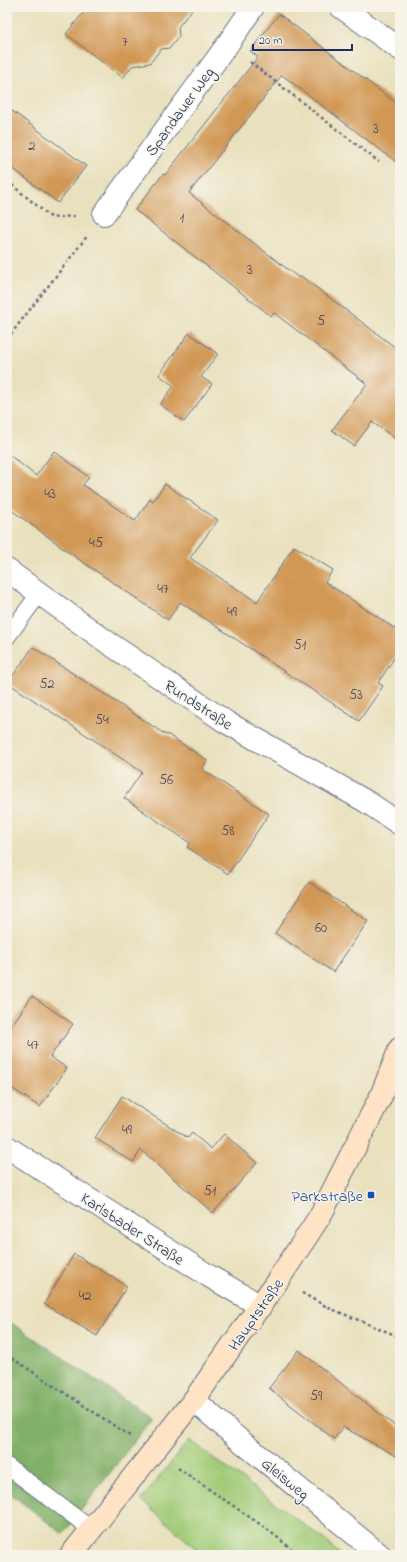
<svg xmlns="http://www.w3.org/2000/svg" width="407" height="1562" viewBox="0 0 407 1562" font-family="'Indie Flower',sans-serif">
<rect width="100%" height="100%" fill="#f7f3e8"/>
<filter id="ink" filterUnits="userSpaceOnUse"><feTurbulence type="fractalNoise" baseFrequency=".025" numOctaves="2"/><feDisplacementMap in="SourceGraphic" scale="8" xChannelSelector="R" yChannelSelector="G"/><feConvolveMatrix kernelMatrix="1 2 1 2 8 2 1 2 1" color-interpolation-filters="sRGB"/></filter>
<filter id="wash" filterUnits="userSpaceOnUse"><feTurbulence type="fractalNoise" baseFrequency=".012" numOctaves="4" result="noise"/><feDisplacementMap in="SourceGraphic" scale="16" xChannelSelector="R" yChannelSelector="G"/><feGaussianBlur stdDeviation="0.9" result="paint"/><feColorMatrix in="noise" values="0 0 0 0 0 0 0 0 0 0 0 0 0 0 0 0 0 1.4 0 .05"/><feComposite in="paint" operator="in"/></filter>
<g filter="url(#wash)">
<rect width="100%" height="100%" fill="#e9e1be"/>
<path fill="#a2cc78" stroke="#5e7e6b" d="M189 1440 325 1540 341 1555H203L141 1500Z"/>
<path fill="#81b068" stroke="#4e7063" d="M7 1320 152 1418 63 1534 7 1491Z"/>
<g id="blocks">
<g fill="#d19854">
<path d="M88 7H194L178 27 179 36 170 48 161 49 150 63 132 66 123 78 66 34Z"/>
<path d="M279 14 400 106V165L282 75 189 193 299 278 301 276 400 351V442L372 422 354 446 332 430 367 384 274 313 271 316 135 210 163 174 165 175 258 57 250 51Z"/>
<path d="M7 107 86 166 58 203 7 164Z"/>
<path d="M189 333 218 354 201 377 212 384 184 422 160 404 174 386 159 375Z"/>
<path d="M54 451 89 477 83 485 135 521 150 499 153 501 165 484 218 520 190 558 257 602 294 546 333 570 325 582 400 632V649L378 683 383 686 359 721 180 602 168 620 58 545V544L7 507V453L36 476Z"/>
<path d="M33 647 166 735 167 734 207 760 202 769 269 814 228 874 187 847 190 843 124 798 142 772 8 683Z"/>
<path d="M309 882 368 921 333 972 275 933Z"/>
<path d="M32 996 73 1024 50 1057 67 1068 40 1107 7 1085V1032Z"/>
<path d="M122 1096 188 1138 192 1133 211 1149 224 1134 257 1163 213 1213 141 1150 133 1162 95 1138Z"/>
<path d="M74 1254 127 1286 97 1336 44 1304Z"/>
<path d="M299 1350 400 1430V1458L343 1427 334 1439 269 1388Z"/>
</g>
</g>
</g>
<g filter="url(#ink)">
<use href="#blocks" fill-opacity="0" stroke="#636d80" stroke-width="1"/>
<g fill="none" stroke-linecap="round" stroke-linejoin="round">
<g stroke="#636d80" stroke-width="18">
<g id="lane">
<path d="M7 637 39 594"/>
<path d="M7 1466 91 1529"/>
</g>
</g>
<g stroke="#636d80" stroke-width="24">
<g id="street">
<path d="M341 7 400 49"/>
<path d="M104 214 227 45 253 7"/>
<path d="M7 570 107 642 226 722 367 802 400 824"/>
<path d="M7 1147 209 1276 261 1306"/>
<path d="M194 1400 236 1437 380 1555"/>
</g>
</g>
<g stroke="#636d80" stroke-width="24">
<path id="secondary" d="M71 1555 194 1400 278 1280 320 1216 381 1096 400 1048"/>
</g>
<g stroke="#636d80" stroke-width="2.5" stroke-dasharray="3 3" stroke-linecap="butt">
<path d="M250 62 379 162"/>
<path d="M7 181 52 218 75 216"/>
<path d="M7 339 88 235"/>
<path d="M302 1293 329 1308 400 1337"/>
<path d="M7 1355 130 1436"/>
<path d="M178 1468 267 1529 299 1555"/>
</g>
<use href="#lane" stroke="#fff" stroke-width="16"/>
<use href="#street" stroke="#fff" stroke-width="22"/>
<use href="#secondary" stroke="#fee4c5" stroke-width="22"/>
</g>
</g>
<rect fill="#1a4fb4" stroke="#f7f3e8" stroke-width="1.5" x="367" y="1191" width="8" height="8" rx="2"/>
<g text-anchor="middle" stroke-width="3" stroke-linejoin="round" paint-order="stroke">
<g font-size="14" fill="#48495c">
<text x="125" y="46">7</text>
<text x="376" y="133">3</text>
<text x="32" y="150">2</text>
<text x="182" y="222">1</text>
<text x="250" y="274">3</text>
<text x="321" y="325">5</text>
<text x="50" y="498">43</text>
<text x="96" y="547">45</text>
<text x="163" y="593">47</text>
<text x="232" y="616">49</text>
<text x="300" y="649">51</text>
<text x="47" y="688">52</text>
<text x="356" y="699">53</text>
<text x="102" y="724">54</text>
<text x="166" y="784">56</text>
<text x="228" y="835">58</text>
<text x="321" y="932">60</text>
<text x="33" y="1049">47</text>
<text x="127" y="1134">49</text>
<text x="210" y="1195">51</text>
<text x="85" y="1300">42</text>
<text x="316" y="1400">59</text>
</g>
<g font-size="16" fill="#1b2f5e" stroke="#f7f3e8">
<text transform="translate(179 111) rotate(-54)" y="6">Spandauer Weg</text>
<text transform="translate(199 704) rotate(33)" y="6">Rundstraße</text>
<text transform="translate(133 1228) rotate(33)" y="6">Karlsbader Straße</text>
<text transform="translate(255 1314) rotate(-55)" y="6">Hauptstraße</text>
<text transform="translate(286 1478) rotate(39)" y="6">Gleisweg</text>
</g>
<g font-size="16" fill="#164399" stroke="#f7f3e8" text-anchor="end">
<text x="363" y="1201">Parkstraße</text>
</g>
</g>
<rect width="407" height="1562" fill="none" stroke="#f7f3e8" stroke-width="24"/>
<path d="M253 44v6h99v-6" fill="none" stroke="#1b2f5e" stroke-width="2"/>
<text x="259" y="44" font-size="12" fill="#1b2f5e" stroke="#f7f3e8" stroke-width="3" paint-order="stroke">20 m</text>
</svg>
